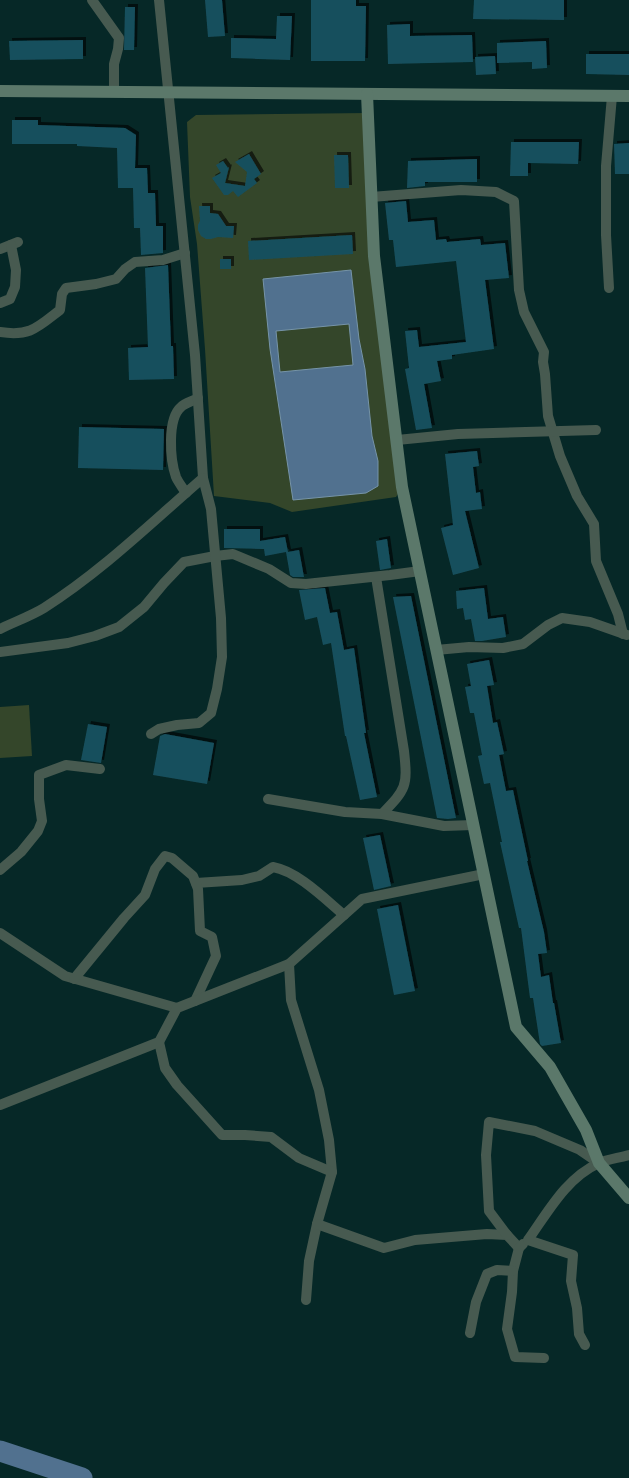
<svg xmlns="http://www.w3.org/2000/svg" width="629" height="1478" viewBox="0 0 629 1478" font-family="Rubik,sans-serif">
<defs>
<filter id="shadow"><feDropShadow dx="3" dy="-3" stdDeviation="0" flood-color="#0009"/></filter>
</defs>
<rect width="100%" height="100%" fill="#062827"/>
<g fill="#34462a">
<path d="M368 113 374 256 402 487 396 497 292 512 270 503 214 496 205 349 197 244 190 197 187 122 196 115Z"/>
<path d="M29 705 32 756 0 758V707Z"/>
</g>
<path fill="#51718f" stroke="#7694a8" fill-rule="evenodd" d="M351 270 359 339 365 369 372 436 378 461V486L366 493 293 500 270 349 263 279ZM349 324 353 365 280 372 276 331Z"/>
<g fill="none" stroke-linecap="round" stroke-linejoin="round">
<path stroke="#51718f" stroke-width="21" d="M0 1451 82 1478"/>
</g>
<g fill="#184f5d" filter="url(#shadow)">
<path d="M205 0H222L225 36 208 37Z"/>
<path d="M311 0H356V6H366L365 61H311Z"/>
<path d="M474 0H564V20L473 19Z"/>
<path d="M125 7H135L134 50H124Z"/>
<path d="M277 16H292L290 60 231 58V38L276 39Z"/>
<path d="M410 24V36L472 35 473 62 388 64 387 25Z"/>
<path d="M83 40V59L10 60 9 41Z"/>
<path d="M546 41 547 68 532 69V62L497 63V43Z"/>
<path d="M586 54H629V75L586 74Z"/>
<path d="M495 56 496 74 476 75 475 57Z"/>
<path d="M12 120H38V125L125 128 136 135 135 168H147L148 193H155L156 226H163V253L141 255 140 228H134L133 188H118L117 148 77 146V144H12Z"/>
<path d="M511 142H579L578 164 528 163V176H510Z"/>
<path d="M629 143V174H615L614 144Z"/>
<path d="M249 154 261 174 254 179 257 183 238 197 233 191 228 195H224L212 178 221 173 216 165 223 161 228 168 229 167 225 183 245 186 247 172 235 162Z"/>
<path d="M334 155H348L349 188H335Z"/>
<path d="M477 159V182H425V186L407 188 408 161Z"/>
<path d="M406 201 408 222 434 220 436 240 446 239 447 242 480 239 481 245 505 243 509 278 485 280 494 349 452 355V359L437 361 441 381 424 384 432 428 416 430 405 369 409 368 405 331 417 330 419 347 466 342 456 261 396 267 393 240H389L385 203Z"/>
<path d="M199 206H210V213L218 214 226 226H234L233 238 218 237 211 239H206L201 236 198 230V225L200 221Z"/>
<path d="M352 235 353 254 249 260 248 241Z"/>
<rect x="220" y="259" width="11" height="10"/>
<path d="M168 265 171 346H173L174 379 129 380 128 348 148 347 145 268Z"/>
<path d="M79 427 164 429 163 470 78 468Z"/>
<path d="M477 451 479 466 473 467 476 493 480 492 482 509 465 511 479 568 453 575 441 528 453 525 445 454Z"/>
<path d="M224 529H260V541L285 537 288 552 299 550 304 577H293L290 575 286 552 265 556 264 549 224 548Z"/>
<path d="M387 539 391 568 380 570 376 541Z"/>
<path d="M325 588 330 613 337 612 344 650 354 648 366 733H364L377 797 360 800 346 736H345L331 643 323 645 317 617 305 620 299 590Z"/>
<path d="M484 588 488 619 503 617 506 637 482 641H475L471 619 465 620 463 608 457 609 456 591Z"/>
<path d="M411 596 456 818 448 819 437 818 393 597Z"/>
<path d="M489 660 494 685 487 686 493 723 497 722 504 754 499 755 506 791 513 790 528 861H527L544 932 547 953 538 954 541 977 549 975 553 1003H554L561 1043 542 1046 540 1044 533 998H530L521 928H519L500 842H502L490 783 484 784 478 756 482 755 474 713H470L465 687 471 686 467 664Z"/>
<path d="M88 724 107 727 101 763 81 760Z"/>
<path d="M165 734 214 743 207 784 153 775 160 736Z"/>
<path d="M380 835 391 886 374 890 363 838Z"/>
<path d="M398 905 415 991 394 995 377 909Z"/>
</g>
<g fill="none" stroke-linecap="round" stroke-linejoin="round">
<g stroke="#475a50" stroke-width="10">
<path d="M92 0 119 38 118 49 114 64V92"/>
<path d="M371 197 461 190 496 192 514 201 519 290 524 312 544 352 543 362 545 374 548 416 560 456 577 496 594 524 596 561 618 614 623 634"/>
<path d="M0 249 18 242"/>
<path d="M609 288 606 235V166L612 96"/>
<path d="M0 303 10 299 15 287 16 270 11 245"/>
<path d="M0 332C30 337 38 327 60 310L62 294 66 288 96 284 116 279 125 269 135 262 163 260 185 253"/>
<path d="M397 440 458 434 596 430"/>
<path d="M186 493C183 488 178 482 176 477 170 460 167 419 181 407 185 403 193 401 198 398"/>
<path d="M376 577 404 751C408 787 406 789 382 814"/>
<path d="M0 629C14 622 31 616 44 608 102 571 151 523 203 478L195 355 159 0"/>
<path d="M436 650 469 647 503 648 523 644 548 625 562 618 590 622 627 635"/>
<path d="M0 652 68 643 95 636 119 627 144 607 164 583 184 562 215 556 233 554 269 569 291 583 306 584 390 575 420 571"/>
<path d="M151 734 159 729 177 725 199 723 211 713 217 689 222 657 221 618 211 509 203 478"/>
<path d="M268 799 345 812 382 814 444 826 473 825"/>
<path d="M0 870 21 852 38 831 42 821 39 799V775L66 765 100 769"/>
<path d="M196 883 242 880 259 876 273 867C297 871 325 899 344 915"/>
<path d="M0 933 65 976 177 1008"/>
<path d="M289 964 291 1000 319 1090 329 1140 332 1172 317 1224 309 1261 306 1300"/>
<path d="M74 979 124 918 145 895 155 869 165 856 172 858 193 876 198 889 200 931 212 937 216 956 195 1001"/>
<path d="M159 1042 165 1068 177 1085 222 1135H245L271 1137 299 1158 332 1172"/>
<path d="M0 1105 159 1042 177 1008 289 964 362 899 484 874"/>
<path d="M317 1224 384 1248 415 1240 487 1234 507 1235 519 1248"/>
<path d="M507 1235 489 1211 486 1155 489 1122 535 1131 580 1150 599 1163"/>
<path d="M523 1244 519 1248 513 1271 512 1292 507 1329 515 1357 544 1358"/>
<path d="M470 1333 476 1302 487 1274 497 1270 513 1271"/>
<path d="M585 1345 579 1334 577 1308 571 1281 573 1255 528 1240C548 1212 566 1178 599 1163 608 1159 619 1158 629 1155"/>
</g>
<g stroke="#5b786a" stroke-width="12">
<path d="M0 91 629 96"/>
<path d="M367 94 374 256 402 487 516 1027 550 1067 586 1130 599 1163 629 1198"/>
</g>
</g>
</svg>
